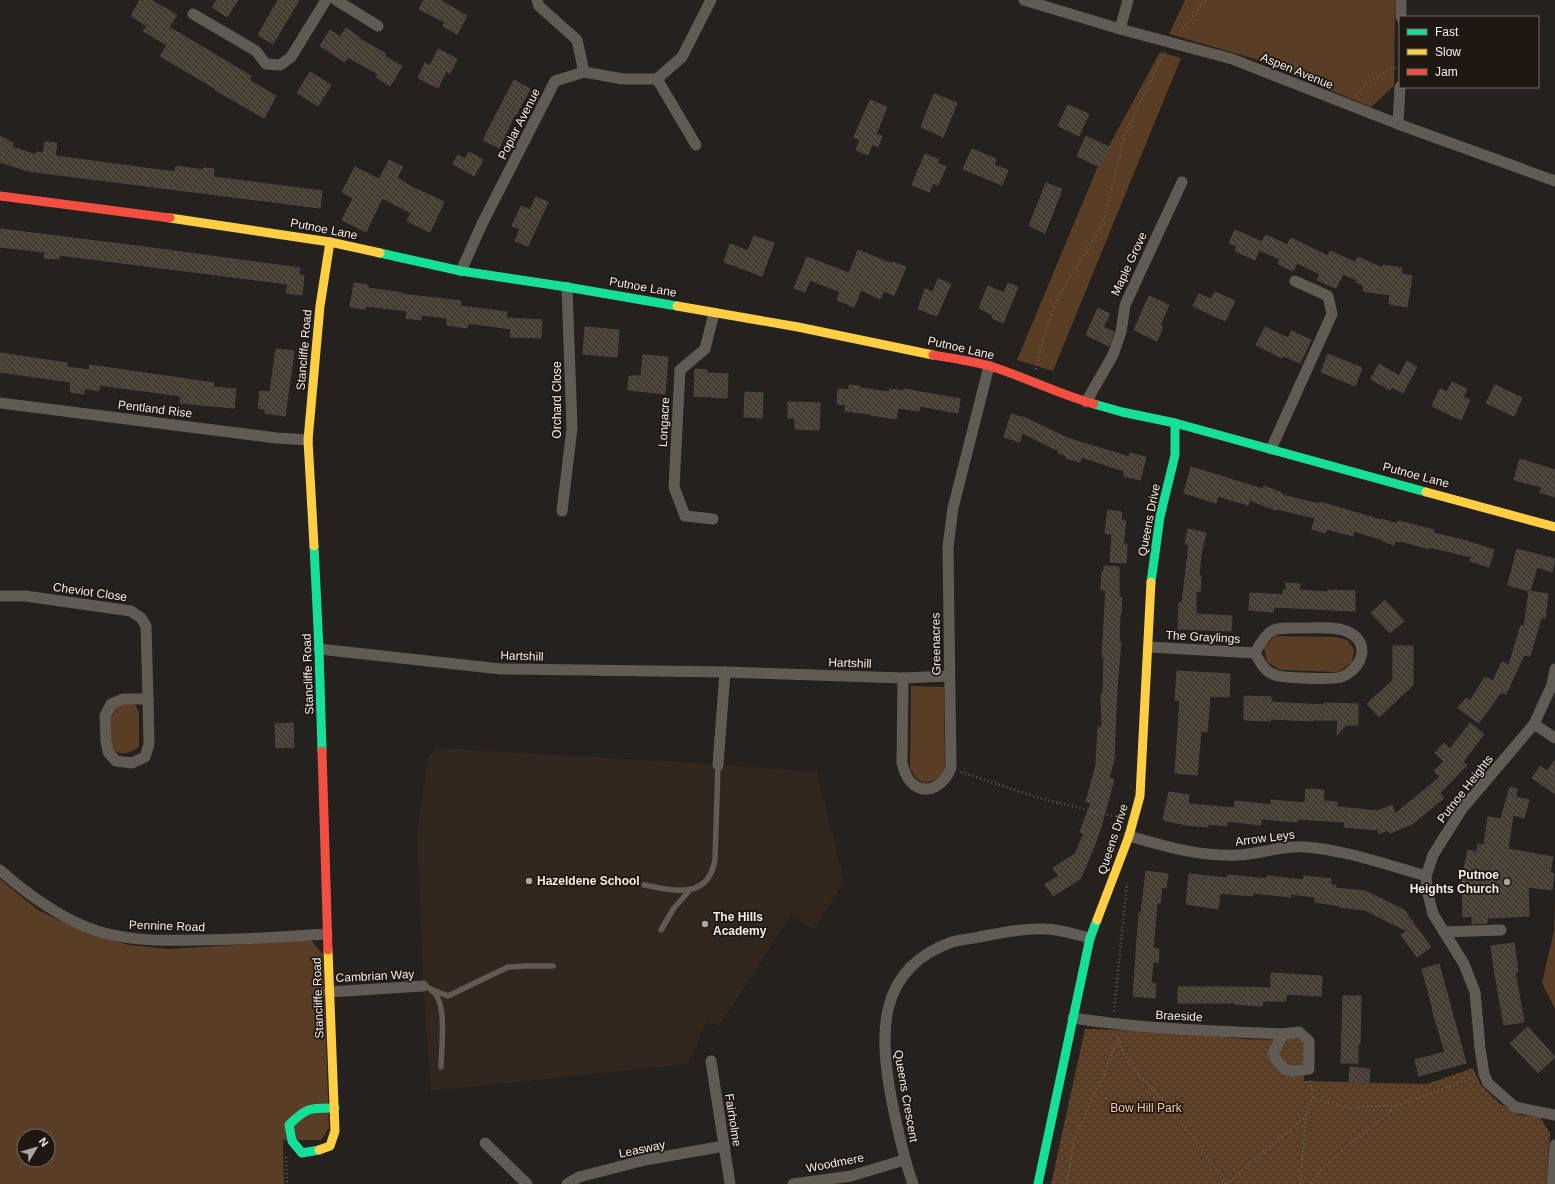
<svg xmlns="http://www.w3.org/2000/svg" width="1555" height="1184" viewBox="0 0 1555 1184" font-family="Helvetica,sans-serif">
<defs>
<pattern id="park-dots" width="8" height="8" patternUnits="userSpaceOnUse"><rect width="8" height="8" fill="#5a3d25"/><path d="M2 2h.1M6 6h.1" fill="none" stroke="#725945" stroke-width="1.8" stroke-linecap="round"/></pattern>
<pattern id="building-back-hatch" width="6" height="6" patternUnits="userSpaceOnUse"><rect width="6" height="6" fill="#463d33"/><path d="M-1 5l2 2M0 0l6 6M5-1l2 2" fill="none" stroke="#615951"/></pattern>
</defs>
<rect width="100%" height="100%" fill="#24211e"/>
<path fill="#32271e" d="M437 748 714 764 817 772 844 882 815 929 791 915 719 1026 706 1022 688 1064 431 1091 424 1001 417 833 428 757Z"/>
<g fill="#5a3d25" fill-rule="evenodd">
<path d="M1185 0H1395L1394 86 1371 107 1255 59 1169 34Z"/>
<path d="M1160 52 1181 58 1053 371 1017 360 1098 166Z"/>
<path d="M1275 636 1336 637 1347 640 1354 649 1352 663 1337 672 1280 670 1267 662 1264 648Z"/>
<path d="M911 686 944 687 945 766C941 779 938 780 924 783L916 778 910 768Z"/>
<path d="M117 702 135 704 139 713V747C127 754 123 756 110 749L108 709Z"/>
<path d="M0 879 38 910 86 933 129 945 170 949 311 940 323 955 329 1128 321 1140H283L284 1184H0ZM24 1136H48V1160H24Z"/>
<path d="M1555 902V1009L1542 983 1554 931Z"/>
</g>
<path fill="url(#park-dots)" d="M1085 1029C1127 1030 1168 1033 1210 1036 1238 1038 1268 1043 1295 1036L1304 1042V1081L1427 1084 1473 1068 1481 1085 1499 1103 1520 1115 1540 1117 1550 1133 1546 1184H1051Z"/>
<g fill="url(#building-back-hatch)" stroke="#4a4745">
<path d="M140 0H151L177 15 169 27 251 76 249 80 276 96 264 118 215 90 216 89 160 56 167 45 143 31 147 26 131 16Z"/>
<path d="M217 0H238L227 17 212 7Z"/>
<path d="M278 0H299L273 44 258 35Z"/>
<path d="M424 0H440L467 16 457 34 443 26 445 22 419 9Z"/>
<path d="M346 28 360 38V39L386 54 384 56 402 66 390 86 376 77 378 74 348 57 345 62 320 46 330 30 340 37Z"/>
<path d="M438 49 457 59 450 73 446 71 438 88 418 78 425 63 430 66Z"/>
<path d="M310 72 331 85 318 106 297 93Z"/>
<path d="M514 80 530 89 516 115 515 114 499 148 483 140Z"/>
<path d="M934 94 957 103 943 137 921 127Z"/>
<path d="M870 100 887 107 876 134 882 136 878 147 872 144 868 155 856 150 860 140 854 137Z"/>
<path d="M1068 105 1089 114 1079 136 1058 126Z"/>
<path d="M0 136 13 143 12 147 36 155V152L43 153 45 142 57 143 55 156 175 172 176 166 203 170 204 168 214 169 213 177 322 191 320 208 28 171 0 162Z"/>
<path d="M1086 136 1109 147 1100 167 1077 156Z"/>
<path d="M972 149 996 159 994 165 1008 170 1002 185 963 169Z"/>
<path d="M469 152 483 160 474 176 453 164 458 155 465 159Z"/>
<path d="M925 154 939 160 937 163 946 167 938 185 933 183 929 192 912 185Z"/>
<path d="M389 160 403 167 397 177 410 186 444 202 430 232 407 221 411 213 382 198 366 232 342 220 353 198 342 192 355 167 379 179Z"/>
<path d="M1046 183 1062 189 1045 233 1029 226Z"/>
<path d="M536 197 548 202 528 246 515 241 520 229 512 226 521 206 530 210Z"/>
<path d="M0 229 137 246 300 268 299 275 304 276 302 295 286 293 288 284 59 255V259L44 258 45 252 0 247Z"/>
<path d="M1235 230 1262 242 1266 235 1287 245 1291 238 1328 256 1330 251 1355 262 1358 257 1382 268 1383 265 1402 268 1401 274 1412 276 1407 307 1389 304 1390 295 1363 291 1364 286 1356 282 1357 280 1343 274 1336 288 1317 280 1320 274 1297 263 1293 271 1278 264 1280 259 1259 250 1255 260 1235 251 1237 246 1229 243Z"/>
<path d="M754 236 774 243 762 276 724 262 730 244 748 251Z"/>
<path d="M858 250 892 264 893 262 906 267 894 295 884 291 880 299 861 290 854 307 837 300 840 292 810 280 805 292 794 288 807 257 849 273Z"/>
<path d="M938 279 951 284 937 316 918 309 925 289 933 292Z"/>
<path d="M354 283 368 285V288L402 293 401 294 461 301 460 306 507 312 506 318 542 320 541 338 510 337 511 329 468 323 467 328 447 325V318L421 315V320L406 318 407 311 365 306V309L350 307Z"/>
<path d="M1008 283 1018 287 1003 323 992 318 993 315 979 308 988 286 1004 293Z"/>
<path d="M1215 292 1235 301 1225 321 1193 306 1199 294 1211 299Z"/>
<path d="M1149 296 1169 305 1160 325 1163 327 1157 341 1134 330Z"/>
<path d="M1098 308 1110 314 1103 327 1114 332 1109 346 1086 335Z"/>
<path d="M585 327 619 330 617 357 583 354Z"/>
<path d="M1265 327 1288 338 1292 331 1311 340 1300 363 1284 356 1282 358 1256 345Z"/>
<path d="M276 349 294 351 285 416 265 413V409L258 408 260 391 270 392Z"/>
<path d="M0 353 67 363V367L89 370 90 365 214 383 213 387 236 389 234 408 180 403 181 396 100 385 99 391 84 388V394L70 392 71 382 0 372Z"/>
<path d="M1328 354 1362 368 1355 386 1321 372Z"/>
<path d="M643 355 668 357 665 394 628 390 629 376H641Z"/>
<path d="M1407 361 1417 367 1403 393 1392 387 1390 390 1371 379 1379 364 1399 376Z"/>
<path d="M695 369 707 370V373L728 374 727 398 694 396Z"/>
<path d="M1452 382 1467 389 1463 397 1470 400 1461 420 1432 406 1440 389 1447 392Z"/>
<path d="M849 385 860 386V388L889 392 890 389 904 391V389L960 399 958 413 920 406 919 411 898 408 896 419 871 415V414L845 411 846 405 837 404 838 389 849 390Z"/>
<path d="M1495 385 1522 398 1514 416 1486 403Z"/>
<path d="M745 392 763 393 762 418 744 417Z"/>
<path d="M788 402 820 403 819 430 795 429V418H788Z"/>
<path d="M1011 414 1028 419 1067 438 1129 457 1130 453 1146 457 1140 480 1124 476V471L1081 457 1080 462 1066 458 1067 456 1058 453 1059 451 1022 433 1020 442 1004 437Z"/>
<path d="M1520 459 1555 470V497L1540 492 1542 487 1514 480Z"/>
<path d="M1191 467 1263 489 1264 486 1282 493V495L1319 504 1320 502 1381 520 1382 519 1397 524 1398 521 1434 530 1433 533 1463 540 1494 550 1489 567 1470 561 1471 557 1429 547V549L1401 541 1400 542 1395 541 1394 545 1383 541V540L1354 531 1353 536 1327 529 1325 533 1312 529 1315 518 1277 509 1276 510 1249 500 1248 505 1218 496 1216 503 1184 493Z"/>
<path d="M1108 510 1122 512 1121 520H1126L1123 544H1127L1126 563 1110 562 1112 534 1105 533Z"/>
<path d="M1188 529 1206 533 1201 554 1199 576H1201L1200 592 1196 591V614L1232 616 1231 631 1178 629 1179 603H1182L1189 545 1185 544Z"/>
<path d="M1517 549 1555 559 1552 572 1537 567 1530 591 1508 585Z"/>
<path d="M1104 566 1119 567V597H1122L1121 614H1120L1119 642H1121L1117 686 1114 759 1109 778 1114 779 1101 827 1094 847 1080 879 1053 896 1045 884 1059 876 1053 868 1075 854 1084 833 1080 832 1091 803 1086 802 1096 765 1098 727 1102 728 1101 694H1103L1104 657H1102L1106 590H1101L1102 572 1104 570Z"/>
<path d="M1286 583 1300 584 1299 590 1328 592V590L1355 591V611L1274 607 1273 612 1249 610 1250 593 1283 595V590H1286Z"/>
<path d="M1529 591 1548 594 1545 618H1541L1530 656 1524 655 1506 694 1501 692 1479 723 1458 708 1466 698 1470 701 1485 677 1493 681 1502 662 1509 665 1521 625 1524 627Z"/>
<path d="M1385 600 1404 621 1390 633 1371 613Z"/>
<path d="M1393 646H1413V685L1379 717 1367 704 1393 680Z"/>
<path d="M1177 671 1230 674 1229 697 1210 696 1207 732 1201 731 1197 775 1175 773 1180 700H1175Z"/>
<path d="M1244 696 1271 697V702L1324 705V703L1358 704V725H1346L1337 735 1338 720H1313V721L1271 719V721L1244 720Z"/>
<path d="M293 723 294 747 276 748 275 724Z"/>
<path d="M1470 723 1484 734 1463 762 1467 765 1440 793 1444 798 1412 824 1390 833 1387 830 1379 834 1378 830 1344 827 1345 822 1298 819 1297 822 1261 819V825L1227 821V826L1208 824V827L1186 825 1163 820 1169 792 1189 795 1188 804 1235 808V801L1271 805V800L1305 803 1306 789 1324 790 1323 801 1337 802V807L1378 811 1392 805 1395 814 1440 777 1434 771 1444 761 1435 753 1444 743 1450 749Z"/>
<path d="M1555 760V794L1532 778 1540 766 1547 771Z"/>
<path d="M1510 787 1517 789 1516 797 1529 800 1524 818 1513 815 1508 849 1553 857 1550 872 1554 874 1552 890 1528 887 1529 916 1487 918V923L1472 924V916L1463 917 1462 878 1468 850 1477 852 1478 844 1484 845 1488 817 1501 819Z"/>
<path d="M1146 871 1168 874 1166 888 1162 887 1160 903H1157L1153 948 1159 949 1158 963 1153 962 1151 983 1156 984 1155 998 1133 996 1139 913H1141Z"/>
<path d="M1189 874 1227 878 1228 875 1267 879V876L1303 880 1304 876 1331 879V885H1336L1335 888 1365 891 1404 910 1431 947 1417 957 1401 935 1407 931 1365 910 1339 907 1340 906 1315 902V897L1291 894V897L1253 893V896L1220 893 1218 909 1186 904Z"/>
<path d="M1514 943 1518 972H1515L1524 1022 1504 1025 1495 974 1491 946Z"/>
<path d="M1439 964 1466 1063 1419 1076 1415 1060 1445 1052 1432 1009H1433L1422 969Z"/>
<path d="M1271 973 1322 976 1321 996 1286 994V1001H1263L1262 1006 1235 1004 1236 1003H1178V987H1236L1271 988Z"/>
<path d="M1343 996H1361L1360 1044H1358V1063H1341Z"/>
<path d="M1528 1027 1555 1057 1538 1073 1510 1043Z"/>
<path d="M1350 1067 1370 1069 1369 1083 1349 1082Z"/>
</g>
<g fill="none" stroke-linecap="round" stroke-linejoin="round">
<g stroke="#635d5a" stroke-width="2.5" stroke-dasharray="1 3" stroke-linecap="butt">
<path d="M1180 32 1206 0"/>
<path d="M1355 95C1368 81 1382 72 1400 66"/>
<path d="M1036 369 1040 350 1057 299 1090 245 1104 219 1125 134 1165 52"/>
<path d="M961 772 1039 798 1121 818"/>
<path d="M1114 1011 1127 883"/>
<path d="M1117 1035 1124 1054 1140 1077 1150 1086 1188 1130 1226 1184"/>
<path d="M1313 1097 1323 1101 1350 1108 1398 1105"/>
<path d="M286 1157 287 1184"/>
<path d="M1067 1184 1074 1141 1095 1092C1105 1076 1109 1057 1118 1040"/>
<path d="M1227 1184 1306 1116"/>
<path d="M1300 1184 1306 1116 1313 1096 1310 1080"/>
<path d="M1312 1184 1320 1171 1351 1143 1399 1105 1473 1078"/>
</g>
<g stroke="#615b55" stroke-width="5.5">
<path d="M644 885C674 891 709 900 715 859L718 765"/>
<path d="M661 930 674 908 689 891"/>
<path d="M423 986 448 996 508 967 525 966H553"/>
<path d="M432 991C448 1001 441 1050 441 1067"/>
</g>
<g stroke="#615b55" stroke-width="11">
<path d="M336 0 378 26"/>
<path d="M537 0 539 6 577 40 584 72"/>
<path d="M1024 0 1120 29 1232 59 1398 124 1555 181"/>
<path d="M1401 0V17"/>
<path d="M193 14 256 51 266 64 280 65 291 57 326 0"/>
<path d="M1120 29 1128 0"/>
<path d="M657 79 696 145"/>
<path d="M1398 124 1400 87"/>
<path d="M461 271 482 224 555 81 584 72 623 79H657L682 57 711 0"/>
<path d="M1086 402 1113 355 1121 332 1125 305 1182 182"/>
<path d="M0 403 277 438 308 440"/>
<path d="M1271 449 1332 314 1328 296 1295 281"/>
<path d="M562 511 572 428 567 287"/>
<path d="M713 519 685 516 674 487 680 370 705 349 714 313"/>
<path d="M0 596H25L131 611 141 618 146 626 148 699"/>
<path d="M1149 647 1255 653C1270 625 1274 628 1304 628 1318 628 1333 626 1346 631 1372 641 1363 669 1341 677 1334 680 1282 678 1275 675 1264 671 1260 662 1255 653"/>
<path d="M319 649 501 669 725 672 903 678 949 676"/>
<path d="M1555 669 1552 685 1534 724 1462 809 1433 855 1426 876 1427 890 1433 914 1464 964 1475 992 1480 1048 1484 1074 1488 1083 1515 1107 1555 1115"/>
<path d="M903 678 902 763C904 771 907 780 914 785 930 796 945 783 951 768L948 547 953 508 989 366"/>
<path d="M123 699H148L149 744 145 757 132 763 116 761 108 752 106 741 105 716 111 704Z"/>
<path d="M1534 724 1555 738"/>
<path d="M718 765 725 672"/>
<path d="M1129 836C1167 847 1200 857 1239 855 1260 854 1283 845 1305 847 1346 850 1387 865 1426 876"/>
<path d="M0 870C26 893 53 913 86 927 121 941 159 941 197 940 240 940 284 937 327 934"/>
<path d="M1444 932 1501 930"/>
<path d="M329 992 423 986"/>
<path d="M1073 1018C1143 1029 1213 1031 1283 1034"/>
<path d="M1299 1032 1309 1041V1069C1287 1072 1285 1074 1273 1054L1283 1034Z"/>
<path d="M711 1061 730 1184"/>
<path d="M485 1143 527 1184"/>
<path d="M567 1184 579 1177 645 1160 724 1146"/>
<path d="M793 1184 851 1176 904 1160"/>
<path d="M913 1184C903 1157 898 1130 892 1102 879 1035 876 969 952 942 961 939 971 939 979 937 1001 933 1023 928 1045 929 1060 929 1076 935 1090 938"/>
<path d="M1552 1184 1555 1145"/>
</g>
<g stroke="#16e098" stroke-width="9">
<path d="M380 253 461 271 567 287 677 306"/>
<path d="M1094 404 1122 412 1175 423 1426 492"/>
<path d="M314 546 319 649 322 751"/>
<path d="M1151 582 1160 517 1175 455V423"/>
<path d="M319 1150 302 1153 292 1141 289 1125C307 1107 310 1108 335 1108"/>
<path d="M1038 1184 1090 938 1097 920"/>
</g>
<g stroke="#ffcf43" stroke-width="9">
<path d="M170 218 330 242 380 253"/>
<path d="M677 306 798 327 933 355"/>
<path d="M1426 492 1555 527"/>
<path d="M314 546 308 440 320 306 330 242"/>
<path d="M1097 920 1129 836 1140 796 1151 582"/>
<path d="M319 1150 330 1146 335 1131 328 950"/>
</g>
<g stroke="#f24e42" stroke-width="9">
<path d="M0 196 170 218"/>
<path d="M933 355C952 358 972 361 990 366 1025 377 1058 394 1094 404"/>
<path d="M322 751 328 950"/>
</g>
</g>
<g fill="#aba6a3" stroke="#1e1712" stroke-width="1.5">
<circle cx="529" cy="881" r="4"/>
<circle cx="1507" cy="882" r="4"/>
<circle cx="705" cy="924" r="4"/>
</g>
<g text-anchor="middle" stroke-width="3.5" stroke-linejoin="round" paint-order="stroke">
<g font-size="12" fill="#f3edea" stroke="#1e1712">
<text transform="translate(1297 71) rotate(22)" y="4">Aspen Avenue</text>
<text transform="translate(519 124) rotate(-63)" y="4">Poplar Avenue</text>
<text transform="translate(324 229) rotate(11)" y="4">Putnoe Lane</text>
<text transform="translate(1129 264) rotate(-65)" y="4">Maple Grove</text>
<text transform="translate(643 287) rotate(10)" y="4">Putnoe Lane</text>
<text transform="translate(961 348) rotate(13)" y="4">Putnoe Lane</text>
<text transform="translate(304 350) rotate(-85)" y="4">Stancliffe Road</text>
<text transform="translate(557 400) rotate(-90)" y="4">Orchard Close</text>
<text transform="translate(155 409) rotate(7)" y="4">Pentland Rise</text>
<text transform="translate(664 422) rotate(-87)" y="4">Longacre</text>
<text transform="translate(1416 475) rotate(15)" y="4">Putnoe Lane</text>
<text transform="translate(1149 520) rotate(-79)" y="4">Queens Drive</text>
<text transform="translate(90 592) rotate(8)" y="4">Cheviot Close</text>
<text transform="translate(1203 637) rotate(3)" y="4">The Graylings</text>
<text transform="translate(936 644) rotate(-91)" y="4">Greenacres</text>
<text transform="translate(522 656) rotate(2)" y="4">Hartshill</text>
<text transform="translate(850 663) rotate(2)" y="4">Hartshill</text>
<text transform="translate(308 674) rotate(-92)" y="4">Stancliffe Road</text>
<text transform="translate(1465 789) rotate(-52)" y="4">Putnoe Heights</text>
<text transform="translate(1265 838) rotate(-7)" y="4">Arrow Leys</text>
<text transform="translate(1113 839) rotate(-72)" y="4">Queens Drive</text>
<text transform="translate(167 926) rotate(2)" y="4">Pennine Road</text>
<text transform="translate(375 976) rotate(-3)" y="4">Cambrian Way</text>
<text transform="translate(318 998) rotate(-92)" y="4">Stancliffe Road</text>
<text transform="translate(1179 1016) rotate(3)" y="4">Braeside</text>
<text transform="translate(906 1096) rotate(80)" y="4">Queens Crescent</text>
<text transform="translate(733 1120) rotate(81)" y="4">Fairholme</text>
<text transform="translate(642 1149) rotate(-12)" y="4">Leasway</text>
<text transform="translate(835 1163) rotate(-11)" y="4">Woodmere</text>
</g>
<g font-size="12" font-weight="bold" fill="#f3edea" stroke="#1e1712" text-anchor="start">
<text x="1499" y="879" text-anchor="end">Putnoe<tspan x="1499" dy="14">Heights Church</tspan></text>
<text x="537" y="885">Hazeldene School</text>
<text x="713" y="921">The Hills<tspan x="713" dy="14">Academy</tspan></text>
</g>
<g font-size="12" fill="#f7caa7" stroke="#1e1712">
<text x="1146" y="1112">Bow Hill Park</text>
</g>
</g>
<rect x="1399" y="16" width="140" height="72" fill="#1e1712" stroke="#736d68"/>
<rect x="1407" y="29" width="20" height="6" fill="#16e098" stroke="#736d68"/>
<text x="1435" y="36" font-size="12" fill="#f3edea">Fast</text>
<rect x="1407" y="49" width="20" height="6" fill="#ffcf43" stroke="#736d68"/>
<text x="1435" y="56" font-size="12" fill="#f3edea">Slow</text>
<rect x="1407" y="69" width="20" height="6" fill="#f24e42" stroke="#736d68"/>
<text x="1435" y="76" font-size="12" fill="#f3edea">Jam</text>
<g transform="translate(36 1148) rotate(52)"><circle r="19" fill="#1e1712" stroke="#736d68"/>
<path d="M0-3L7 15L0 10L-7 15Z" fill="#aba6a3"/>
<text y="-6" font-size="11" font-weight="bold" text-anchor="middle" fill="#f3edea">N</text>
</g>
</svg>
